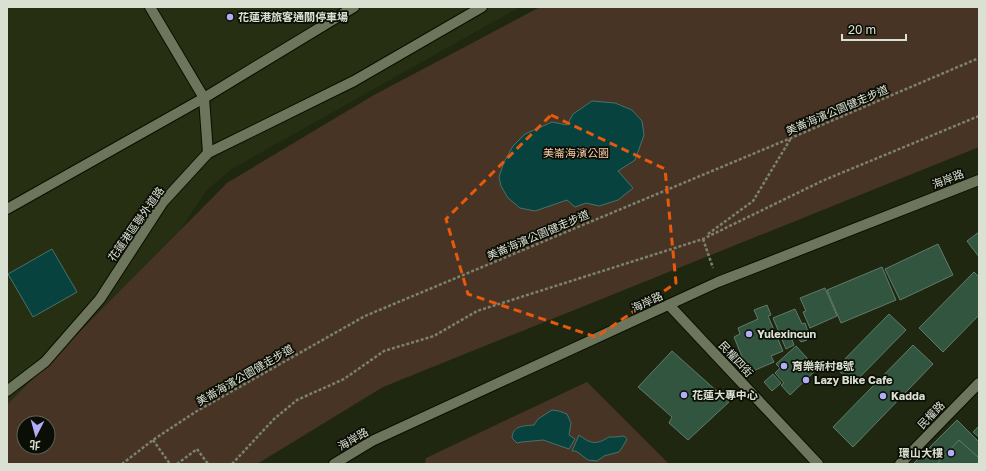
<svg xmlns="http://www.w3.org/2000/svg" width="986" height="471" viewBox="0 0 986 471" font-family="'Golos Text','Noto Sans TC',sans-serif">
<rect width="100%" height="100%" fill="#1f2710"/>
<path fill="#262f11" d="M7 7H520L230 170 206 191 138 294 7 407Z"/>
<g fill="#483424" fill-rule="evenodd">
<path d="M540 7H979V147L383 387 257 464H7V405L227 183 374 95ZM24 423H48V447H24Z"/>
<path d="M587 382 669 464H425L426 458Z"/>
</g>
<g fill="#07423f" stroke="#47726b">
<path d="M592 101 615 103 632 110 642 121 644 135 635 160 618 171 633 188 618 200 599 206 586 203 575 207 567 200 535 211 520 208 508 198 501 186 499 177 504 162 513 146 525 134 552 122 567 125 573 114Z"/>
<path d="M52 249 77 292 33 317 8 274Z"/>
<path d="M552 410 559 411 567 414 571 423 569 435 575 439 569 449 543 440 522 442 517 443 512 438C513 425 524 426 534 425L538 419Z"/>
<path d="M579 435C591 444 596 445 609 437H616L624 436 627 439 623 446 619 452 604 456 597 461 588 460 576 451H572Z"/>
</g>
<g fill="#31553f" stroke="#617b6a">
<path d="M979 232V257L967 241Z"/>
<path d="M938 244 953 275 900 300 885 269Z"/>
<path d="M882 267 896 300 841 323 827 290Z"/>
<path d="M974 272 979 277V315L943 352 919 328Z"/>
<path d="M825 288 837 316 810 328 803 312 806 311 800 298Z"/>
<path d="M767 305 771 315 768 316 783 351 771 356 774 362 753 371 750 365 746 367 734 337 740 334 738 328 758 319 754 310Z"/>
<path d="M795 309 802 324 805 323 808 332 804 334 807 340 801 342 798 338 792 340 794 345 786 349 773 318Z"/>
<path d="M889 314 906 330 853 384 836 368Z"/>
<path d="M913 345 933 364 853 447 833 427Z"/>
<path d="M796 346 817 369 790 395 781 385 784 383 775 373 780 368 776 364Z"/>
<path d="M672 351 729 402 688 440 669 423 672 417 638 387Z"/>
<path d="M773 374 781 383 772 391 764 382Z"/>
<path d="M957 420 979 442V464H913Z"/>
<path d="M979 426V437L973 432Z"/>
<path d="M959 440 979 458V464H937Z"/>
</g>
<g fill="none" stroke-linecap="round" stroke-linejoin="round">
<g stroke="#090f00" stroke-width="12">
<g id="street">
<path d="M150 7 204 98 208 153"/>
<path d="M7 209 204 98 354 7"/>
<path d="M669 305 818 464"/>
<path d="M7 391 45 362 100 299 163 202 208 153 354 81 482 7"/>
</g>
</g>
<g stroke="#090f00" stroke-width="12">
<g id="secondary">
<path d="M334 464 372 441 718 282 979 180"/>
<path d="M900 464 979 383"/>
</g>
</g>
<g stroke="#7b826f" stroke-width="2.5" stroke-dasharray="3 2" stroke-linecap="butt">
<path d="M708 234 753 201 791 138"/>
<path d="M703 239 713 268"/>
<path d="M153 440 170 464"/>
<path d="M122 464 153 440 197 411 365 316 791 138 979 58"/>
<path d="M177 464 197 449 208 464"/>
<path d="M232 464 274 419 297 400 344 379 384 351 434 336 477 311 703 239 822 181 979 116"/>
</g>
<use href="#street" stroke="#6d765c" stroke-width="10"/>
<use href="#secondary" stroke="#6d765c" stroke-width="10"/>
</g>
<path fill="none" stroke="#e8590c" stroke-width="3" stroke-dasharray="8 5" stroke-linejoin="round" d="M551 115 665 169 676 283 596 337 468 294 446 219Z"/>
<g fill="#b3adf9" stroke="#0b0e05" stroke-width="1.5">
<circle cx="230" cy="17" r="4"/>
<circle cx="749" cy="334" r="4"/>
<circle cx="784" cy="366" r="4"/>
<circle cx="806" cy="380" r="4"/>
<circle cx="684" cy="395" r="4"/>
<circle cx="883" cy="396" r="4"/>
<circle cx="951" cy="453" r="4"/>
</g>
<g text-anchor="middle" stroke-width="3.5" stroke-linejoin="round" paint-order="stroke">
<g font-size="11" font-weight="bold" fill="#dbe1d2" stroke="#0b0e05" text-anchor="start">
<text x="238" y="21">花蓮港旅客通關停車場</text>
<text x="757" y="338">Yulexincun</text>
<text x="792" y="370">育樂新村8號</text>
<text x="814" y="384">Lazy Bike Cafe</text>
<text x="692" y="399">花蓮大專中心</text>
<text x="891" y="400">Kadda</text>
<text x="943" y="457" text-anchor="end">環山大樓</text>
</g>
<g font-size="11" fill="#dbe1d2" stroke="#0b0e05">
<text transform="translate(837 110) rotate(-23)" y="4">美崙海濱公園健走步道</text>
<text transform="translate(948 179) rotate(-21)" y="4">海岸路</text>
<text transform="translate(136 224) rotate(-55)" y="4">花蓮港區聯外道路</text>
<text transform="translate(538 235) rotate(-23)" y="4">美崙海濱公園健走步道</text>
<text transform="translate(647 302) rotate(-25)" y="4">海岸路</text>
<text transform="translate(736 359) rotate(47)" y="4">民權四街</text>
<text transform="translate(245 375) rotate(-30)" y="4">美崙海濱公園健走步道</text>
<text transform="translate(931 415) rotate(-46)" y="4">民權路</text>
<text transform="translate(353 439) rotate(-30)" y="4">海岸路</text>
</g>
<g font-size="11" fill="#f9cba9" stroke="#0b0e05">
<text x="576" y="157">美崙海濱公園</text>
</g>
</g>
<rect width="986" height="471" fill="none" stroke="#dbe1d2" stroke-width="16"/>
<g transform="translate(36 435) rotate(186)"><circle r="19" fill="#0b0e05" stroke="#5e6257"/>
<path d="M0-3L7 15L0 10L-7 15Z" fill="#b3adf9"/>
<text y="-6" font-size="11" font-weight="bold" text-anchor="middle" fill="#dbe1d2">北</text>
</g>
<path d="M842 34v6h64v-6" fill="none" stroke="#dbe1d2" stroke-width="2"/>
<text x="848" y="34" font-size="12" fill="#dbe1d2" stroke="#0b0e05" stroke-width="3" paint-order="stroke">20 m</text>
</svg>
